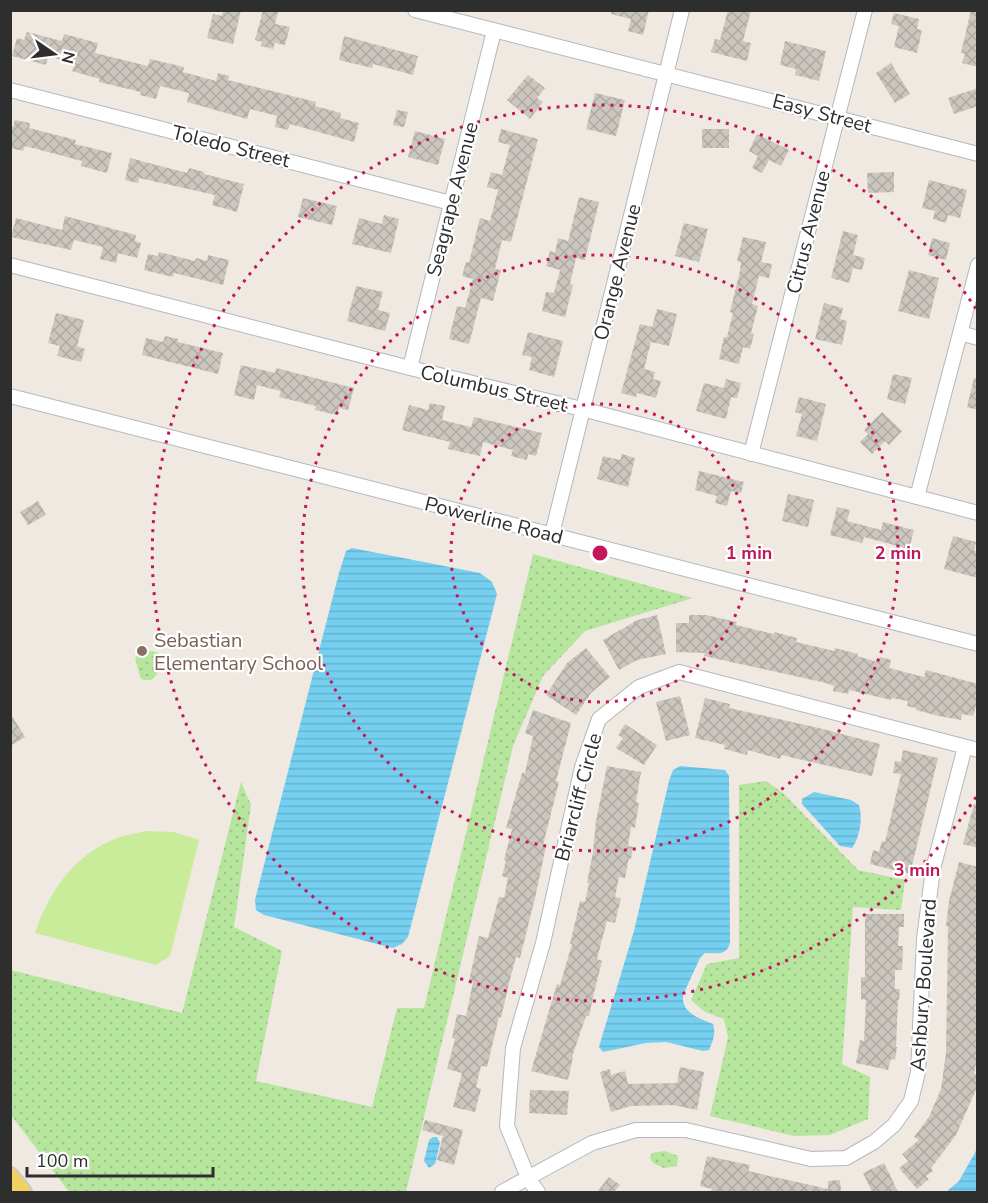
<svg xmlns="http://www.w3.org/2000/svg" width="988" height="1203" viewBox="0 0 988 1203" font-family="'Nunito Sans',sans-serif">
<defs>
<pattern id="grass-dots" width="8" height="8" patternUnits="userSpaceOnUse" patternTransform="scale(1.5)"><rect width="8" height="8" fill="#b6e59e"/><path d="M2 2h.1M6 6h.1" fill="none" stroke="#9dc588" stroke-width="1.8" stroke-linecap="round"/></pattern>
<pattern id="water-rules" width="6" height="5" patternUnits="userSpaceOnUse" patternTransform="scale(1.5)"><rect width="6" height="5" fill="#75cff0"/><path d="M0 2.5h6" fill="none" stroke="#66b2ce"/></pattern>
<pattern id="building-cross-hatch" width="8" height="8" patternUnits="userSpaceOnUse" patternTransform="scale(1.5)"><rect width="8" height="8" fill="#cbc7bf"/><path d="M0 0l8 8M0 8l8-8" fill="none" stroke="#afaba4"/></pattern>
</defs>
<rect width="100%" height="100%" fill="#efe9e1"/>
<g fill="url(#grass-dots)">
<path d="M533 554 693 598 585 631 543 676 513 746 406 1192H69L11 1115V970L182 1013 241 782 251 805 234 927 282 951 256 1081 372 1107 397 1008H424Z"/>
<path d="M145 650C149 651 157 651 160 654 167 660 157 677 151 680H143L140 677 135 658 141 651Z"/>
<path d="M766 781 783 793 858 870 905 880 901 910 853 907 842 1064 870 1077 868 1119 830 1135 794 1136 710 1116 728 1037 724 1019 705 1012 691 1000 707 964 739 958V785Z"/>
<path d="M665 1151 678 1156 677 1166 664 1168 653 1163 650 1158 652 1153Z"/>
</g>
<path fill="#c9ec9a" d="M146 831 174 832 199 840 170 956 156 965 35 933C49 893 71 859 110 841 121 835 135 834 146 831Z"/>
<g fill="url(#water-rules)">
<path d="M352 548 480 573 492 582 497 594 408 937 402 944 393 948 264 915 256 910 255 900 339 573 346 551Z"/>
<path d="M680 766 725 770 729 776 730 943C727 956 716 953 705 953L700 958 683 995C681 1013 699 1018 713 1024 716 1034 713 1040 709 1050L703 1051 666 1042 646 1043 603 1052 599 1047 601 1040 634 931 669 781 673 770Z"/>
<path d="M814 792 851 800 859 805C863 818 860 837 852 848L840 846 802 804V799Z"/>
<path d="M433 1137H437L440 1143 435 1164 429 1168 424 1161 429 1140Z"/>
<path d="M977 1149V1192H946L959 1181Z"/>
</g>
<g fill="url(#building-cross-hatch)">
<path d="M223 10H241L233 44 207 38 213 14 222 16Z"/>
<path d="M263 10 278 12 275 24 290 27 285 45 275 43 273 49 261 46 262 42 255 40Z"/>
<path d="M611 10H649L643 35 628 31 631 19 611 14Z"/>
<path d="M728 10H751L743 41 751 43 747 61 711 52 715 39 720 40Z"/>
<path d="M971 10H978V67L962 63 965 54 961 53Z"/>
<path d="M894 13 919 19 917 29 922 30 917 53 894 47 899 26 891 24Z"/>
<path d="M27 32 62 41 64 34 98 43 95 53 148 66 150 59 184 67 183 72 216 81 218 73 229 76 228 80 316 102 315 106 341 113 340 118 359 123 354 142 290 124 288 130 275 127 277 116 250 109 247 119 187 102 189 93 160 86 156 99 140 95 141 92 99 82 100 79 72 71 75 64 48 56 46 65 12 56 17 38 24 40Z"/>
<path d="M344 36 418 56 413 75 373 64 372 68 339 60Z"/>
<path d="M785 41 826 51 819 81 795 75 796 69 780 65Z"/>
<path d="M891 63 910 94 895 103 876 73Z"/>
<path d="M528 75 545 88 537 98 543 102 530 119 507 100Z"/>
<path d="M978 88V106L954 114 948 98Z"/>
<path d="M595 93 625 100 616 136 586 129Z"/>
<path d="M397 110 408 112 404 127 393 125Z"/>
<path d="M15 120 30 123 29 128 76 140 75 144 112 153 107 173 81 166 82 161 25 146 23 151 10 148V127H13Z"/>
<path d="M501 129 538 139 511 242 502 240 495 269 501 270 493 301 481 298 469 344 449 339 457 306 465 308 473 279 462 276 466 262 469 263 480 218 490 221 498 190 487 187 491 172 502 175 510 145 498 142Z"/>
<rect x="702" y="129" width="27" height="19"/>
<path d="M415 131 445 139 438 165 408 157Z"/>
<path d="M757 134 789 150 781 166 769 160 762 173 752 168 758 156 749 151Z"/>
<path d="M130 158 187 173 189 168 204 172V174L244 184 237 212 212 205 215 195 139 178 138 183 125 180Z"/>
<path d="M894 172V192L868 193 867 173Z"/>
<path d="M929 180 967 190 960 218 948 215 946 223 933 219 935 211 922 208Z"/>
<path d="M579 197 599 202 585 260 576 258 570 284 573 285 565 317 542 311 546 292 554 293 560 270 546 266 550 251 555 253 558 238 568 241Z"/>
<path d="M303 198 337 206 332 225 298 217Z"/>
<path d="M384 215 399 219 391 253 352 244 359 218 382 224Z"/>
<path d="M65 216 136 235 135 241 141 243 137 258 118 253 116 263 100 259 103 247 74 240 71 250 11 237 16 218 62 230Z"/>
<path d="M684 223 708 229 699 262 675 256Z"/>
<path d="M843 231 858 235 853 255 865 258 862 270 853 268 849 283 831 278Z"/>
<path d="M743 237 766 242 761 262 772 264 769 278 759 276 752 304 758 306 751 333 754 334 750 349 743 347 739 364 719 359 724 337H727L733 313 730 312 740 271 741 262 737 261Z"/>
<path d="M932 238 950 243 946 260 928 255Z"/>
<path d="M159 252 195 261 196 258 207 261 208 255 229 260 223 285 174 273 173 277 144 270 148 254 158 256Z"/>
<path d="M909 270 939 278 929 319 898 311Z"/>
<path d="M356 286 383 292 378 310 390 313 385 331 347 321Z"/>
<path d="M824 303 843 308 840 319 847 321 842 345 815 339Z"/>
<path d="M657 309 677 314 669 346 651 342 644 369 655 372 653 379 661 381 656 398 637 393 636 397 621 393 640 324 652 327Z"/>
<path d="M56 313 84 320 77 346 85 349 81 362 57 356 60 346 48 343Z"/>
<path d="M528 332 563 341 554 377 529 370 532 357 522 355Z"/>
<path d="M165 336 178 339V342L223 353 218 374 142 355 146 338 163 342Z"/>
<path d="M241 365 275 373 276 368 354 388 348 410 339 408 337 415 315 410 316 406 279 397 281 391 257 385 254 400 234 395Z"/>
<path d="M893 374 912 378 905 404 887 399Z"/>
<path d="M974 378 978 379V410L967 407Z"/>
<path d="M726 379 741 383 737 398 731 397 726 419 696 411 704 383 724 388Z"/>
<path d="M799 397 826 404 817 441 796 436 802 414 795 412Z"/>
<path d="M430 403 445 406 442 420 471 427 474 417 542 433 536 456 528 454 527 460 511 456 513 450 483 442 480 456 448 449 450 442 402 430 409 405 428 410Z"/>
<path d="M882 412 902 431 889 445 885 441 872 454 860 442 868 434 864 430Z"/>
<path d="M622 454 635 458 628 487 597 479 603 456 620 460Z"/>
<path d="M699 471 744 482 741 493 731 491 727 506 715 503 717 496 695 490Z"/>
<path d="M788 494 814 500 808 527 782 521Z"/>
<path d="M38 501 46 515 28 525 20 512Z"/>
<path d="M837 507 850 510 847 521 881 530 883 522 914 530 909 549 864 537 862 543 830 535Z"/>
<path d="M953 536 976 542 974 551H978V578L944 569Z"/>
<path d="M657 615 666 654 637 660 619 670 603 640 634 622V621Z"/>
<path d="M689 615H706L737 622 736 625 774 634V632L797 638 796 642 834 651 835 648 858 654 857 656 878 662 880 657 891 660 889 668 924 677 926 670 978 684V700L973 716 962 714 961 720 939 716 916 710V708L907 706 908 701 891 698V700L849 690 848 694 833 691 834 686 826 683 704 656 705 653 676 652V623H689Z"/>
<path d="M586 648 610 677 591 693 576 715 546 695 567 663Z"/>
<path d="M680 696 690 735 666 741 656 702Z"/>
<path d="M705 698 730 704 729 708 819 728 880 744 872 776 781 755 780 759 748 750 747 755 724 749 725 745 695 738Z"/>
<path d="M533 710 571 723 556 781 559 782 543 845 546 846 535 898 520 958 516 957 510 979 501 1018 499 1017 487 1067 481 1066 476 1087 481 1089 475 1112 453 1107 462 1073 447 1069 455 1039 452 1038 457 1014 466 1016 473 982 469 981 479 936 488 938 499 897 504 898 508 878 502 876 506 861 504 860 512 829 506 828 522 773H525L533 736 525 733Z"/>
<path d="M10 713 25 737 10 746Z"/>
<path d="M625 724 657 745 644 765 616 748 623 738 618 735Z"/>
<path d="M903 750 938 758 910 874 870 864 873 850 879 852 882 841 885 842 901 774 893 773 895 761 901 762Z"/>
<path d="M607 766 641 772 636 802 639 803 635 828 631 827 628 846 633 847 631 859 629 858 625 878 619 877 615 897 621 898 615 923 607 921 597 959 602 961 594 993 589 1016H586L572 1057H573L568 1080 531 1071 557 984 560 985 572 944H570L580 901 585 902 589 883H587L593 852 596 821Z"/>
<path d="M974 804H978V848L963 844Z"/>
<path d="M959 862 978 867V1054L974 1074H978V1085L956 1135 931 1168 933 1171 926 1176 929 1179 917 1189 899 1168 908 1161 902 1154 919 1140 914 1137 929 1117 941 1089 946 1053 948 926H946L949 901Z"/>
<path d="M865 914H904V927H899L898 946H903L902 970H895V989H900L899 1000H898L896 1047H897L895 1060 891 1059 888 1070 856 1063 860 1040 864 1041 866 1000 861 999V977H865Z"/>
<path d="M680 1067 704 1072 697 1110 673 1105 631 1106 611 1112 600 1072 610 1069 611 1075 625 1071 628 1084 677 1083Z"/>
<path d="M530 1090 569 1091 567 1115 529 1113Z"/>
<path d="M425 1120 463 1130 454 1165 437 1160 443 1136 422 1130Z"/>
<path d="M707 1156 750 1165 748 1171 828 1189V1181L840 1180 841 1192H829L828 1190V1192H711L712 1189 700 1186Z"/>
<path d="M884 1163 889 1173 898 1192H872L863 1173Z"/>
<path d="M609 1177 620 1185 614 1192H597Z"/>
</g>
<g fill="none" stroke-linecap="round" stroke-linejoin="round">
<g stroke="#b4b7c1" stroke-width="16">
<g id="minor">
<path d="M415 10 978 154"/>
<path d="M10 90 451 203"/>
<path d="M10 265 410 368 582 409 978 513"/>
<path d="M960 333 978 338"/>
<path d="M410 368 494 31"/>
<path d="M10 396 978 644"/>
<path d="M751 454 865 10"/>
<path d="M917 497 978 265"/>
<path d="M552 534 682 10"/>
<path d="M502 1192 592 1143 636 1130H686L811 1159 846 1158 874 1142 894 1125 911 1101 918 1072 924 939 933 869 965 747"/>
<path d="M538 1192 529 1180 507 1126 513 1048 543 943 582 767 599 719 639 687 679 672 978 750"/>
</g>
</g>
<g stroke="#c9c9c9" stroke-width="20">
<path id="major" d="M10 1176 23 1192"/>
</g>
<use href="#minor" stroke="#fff" stroke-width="14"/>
<use href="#major" stroke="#f2d163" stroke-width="16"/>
</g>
<g fill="none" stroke="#c2185b" stroke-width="3" stroke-dasharray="3 6">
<circle cx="600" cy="553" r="149"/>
<circle cx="600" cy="553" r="298"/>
<path d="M976 797A448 448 0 1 1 976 309"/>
</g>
<circle fill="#8d6e63" stroke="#fff" stroke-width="2" cx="142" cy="651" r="6"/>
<g text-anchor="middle" stroke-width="4.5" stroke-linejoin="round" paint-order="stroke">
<g font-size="20" fill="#2e2e2e" stroke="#fff">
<text transform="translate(822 113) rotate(15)" y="7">Easy Street</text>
<text transform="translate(231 146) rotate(14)" y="7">Toledo Street</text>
<text transform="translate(452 199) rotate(-76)" y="7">Seagrape Avenue</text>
<text transform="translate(808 232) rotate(-76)" y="7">Citrus Avenue</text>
<text transform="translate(617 272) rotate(-76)" y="7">Orange Avenue</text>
<text transform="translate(494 388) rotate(13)" y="7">Columbus Street</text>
<text transform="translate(494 520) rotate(14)" y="7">Powerline Road</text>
<text transform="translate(578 797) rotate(-75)" y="7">Briarcliff Circle</text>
<text transform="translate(923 985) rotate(-86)" y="7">Ashbury Boulevard</text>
</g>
<g font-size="20" fill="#785e54" stroke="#fff" text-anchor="start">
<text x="154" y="647">Sebastian<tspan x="154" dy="23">Elementary School</tspan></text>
</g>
</g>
<circle cx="600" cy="553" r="9" fill="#c2185b" stroke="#fff" stroke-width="3"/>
<g font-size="18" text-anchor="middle" font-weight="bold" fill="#c2185b" stroke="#fff" stroke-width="4.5" stroke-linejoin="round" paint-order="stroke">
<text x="749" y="559">1 min</text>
<text x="898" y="559">2 min</text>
<text x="917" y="876">3 min</text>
</g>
<rect width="988" height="1203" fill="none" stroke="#2e2e2e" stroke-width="24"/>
<g transform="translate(54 54) rotate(104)" stroke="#ffffff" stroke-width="4.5" paint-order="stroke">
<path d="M0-4.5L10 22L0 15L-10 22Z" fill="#2e2e2e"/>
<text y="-9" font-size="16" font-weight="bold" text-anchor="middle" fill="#2e2e2e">N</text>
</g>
<path d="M27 1167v9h186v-9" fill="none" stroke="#2e2e2e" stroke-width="3"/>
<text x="36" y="1167" font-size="18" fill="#2e2e2e" stroke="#ffffff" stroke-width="4.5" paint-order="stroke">100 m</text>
</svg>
